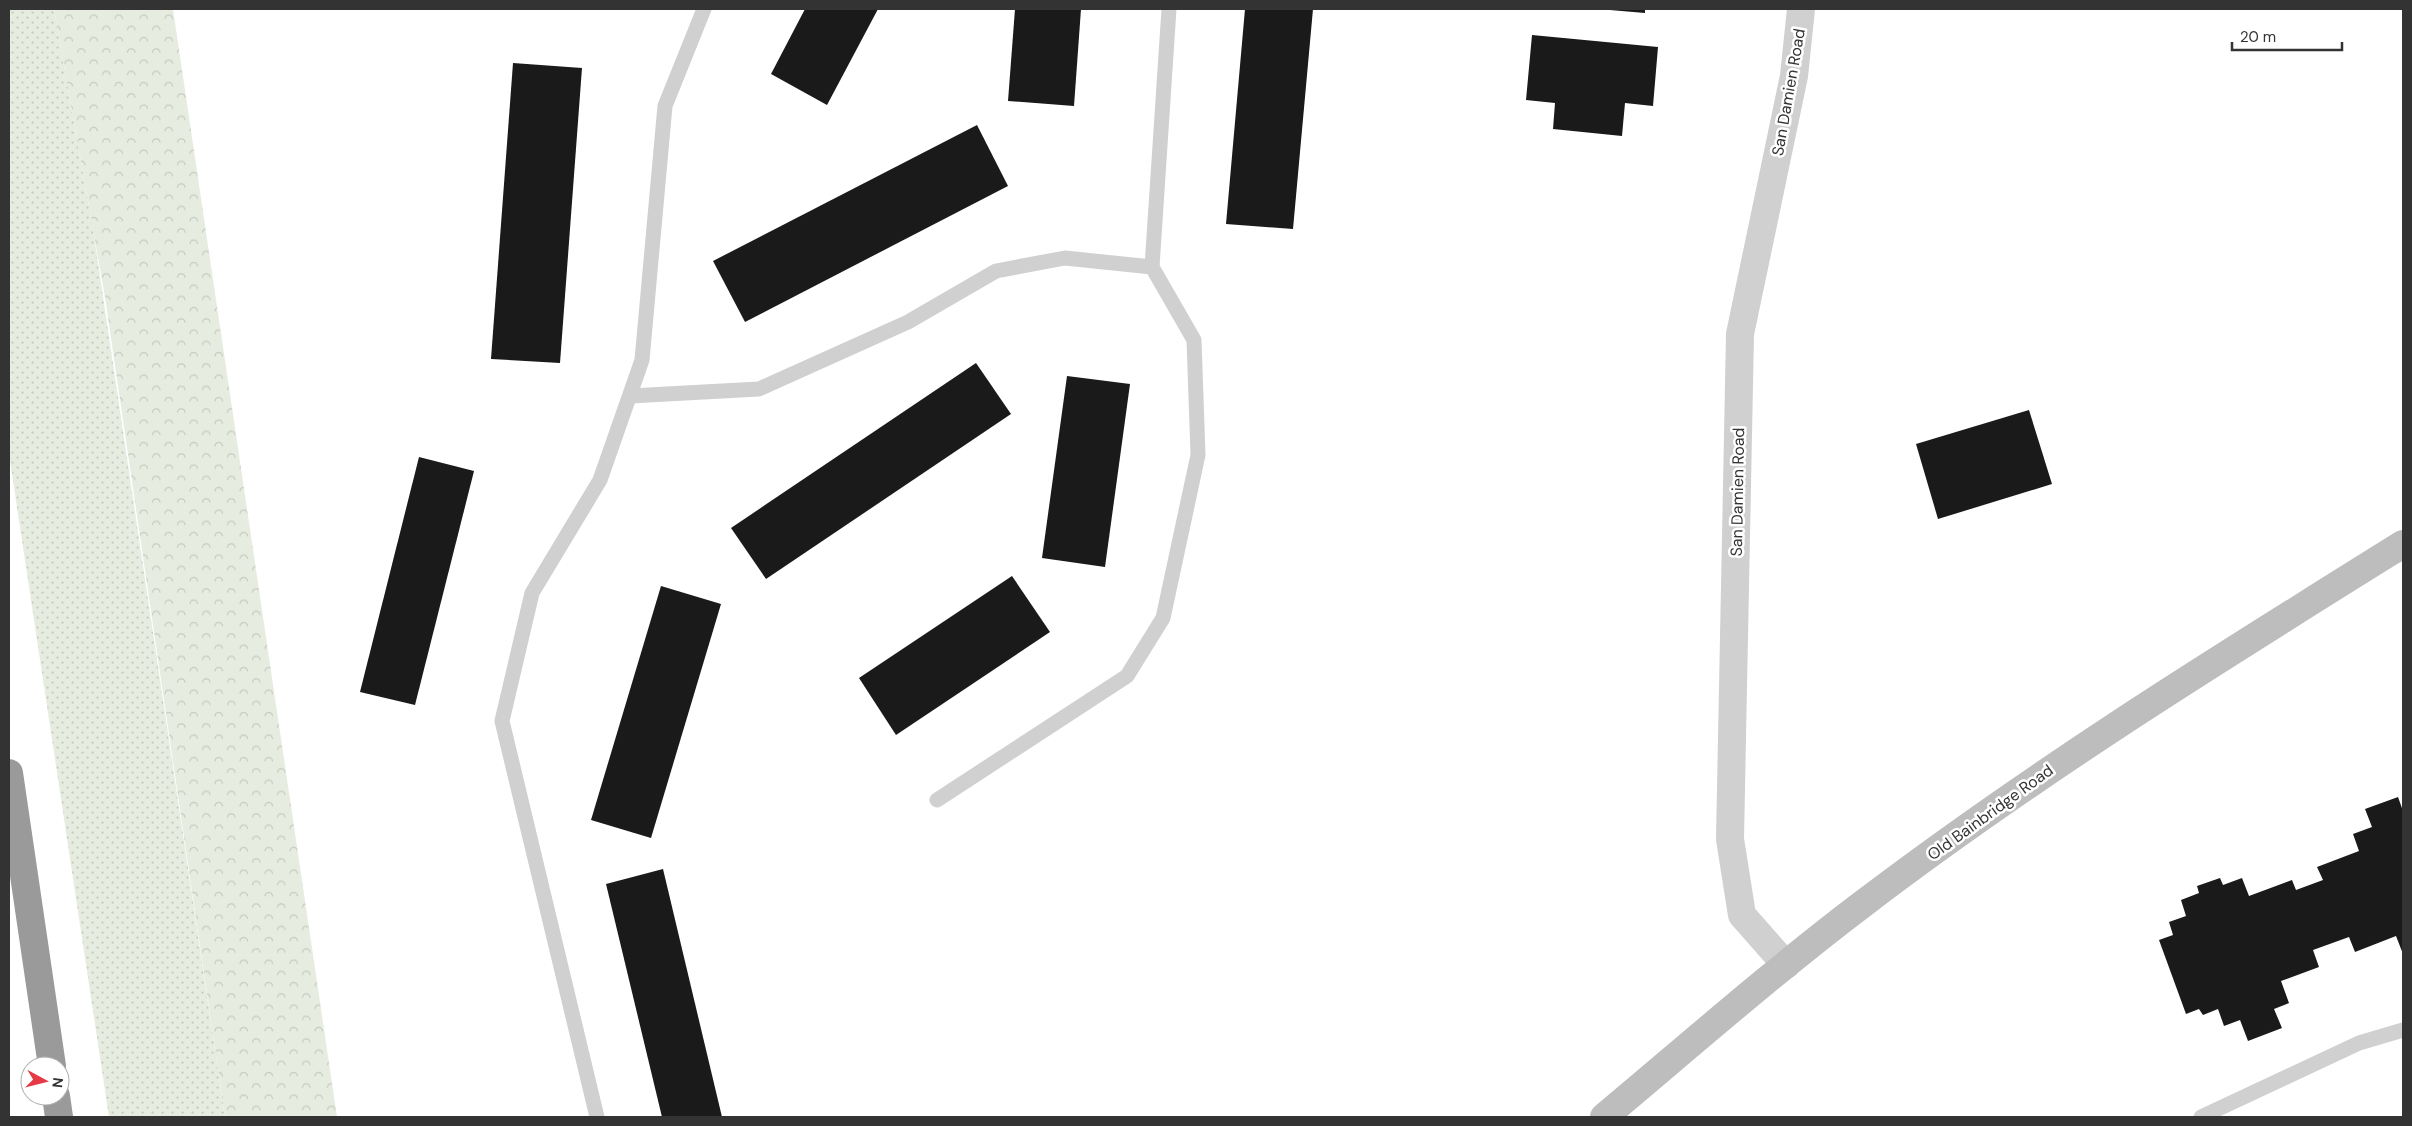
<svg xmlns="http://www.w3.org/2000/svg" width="2412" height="1126" viewBox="0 0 2412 1126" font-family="'DM Sans',sans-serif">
<defs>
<pattern id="grass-dots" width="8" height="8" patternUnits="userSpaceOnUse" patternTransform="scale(1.25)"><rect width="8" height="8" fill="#e6ecdf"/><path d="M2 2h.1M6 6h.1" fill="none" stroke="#c6cbc0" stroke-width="1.8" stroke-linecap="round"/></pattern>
<pattern id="forest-crowns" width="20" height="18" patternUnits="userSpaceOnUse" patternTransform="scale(1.25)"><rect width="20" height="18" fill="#e6ecdf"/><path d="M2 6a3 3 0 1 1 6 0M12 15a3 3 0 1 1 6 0" fill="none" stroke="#c6cbc0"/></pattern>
</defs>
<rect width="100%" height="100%" fill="#fff"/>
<path fill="url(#grass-dots)" d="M9 9H54L93 229 225 1117H109L9 454Z"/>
<path fill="url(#forest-crowns)" d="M54 9H173L337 1117H225L105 297Z"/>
<g fill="#1a1a1a">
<path d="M805 9H878L827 105 771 74Z"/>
<path d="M1015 9H1081L1074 106 1008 101Z"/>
<path d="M1245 9H1313L1293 229 1226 224Z"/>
<path d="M1598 9H1645V13Z"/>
<path d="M1532 35 1658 47 1653 106 1625 103 1622 136 1553 129 1555 103 1526 100Z"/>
<path d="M513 63 582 68 560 363 491 359Z"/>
<path d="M977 125 1008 186 745 322 713 261Z"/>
<path d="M976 363 1011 414 766 579 731 528Z"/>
<path d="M1067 376 1130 384 1105 567 1042 558Z"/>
<path d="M2029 410 2052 484 1938 519 1916 444Z"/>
<path d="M419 457 474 471 415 705 360 692Z"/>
<path d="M1012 576 1050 632 896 735 859 678Z"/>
<path d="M661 586 721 604 651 838 591 820Z"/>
<path d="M2398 797 2403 811V954L2396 936 2355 952 2349 937 2313 950 2319 967 2281 981 2289 1003 2274 1009 2282 1028 2248 1041 2240 1020 2224 1026 2218 1009 2203 1015 2199 1009 2186 1014 2159 940 2173 935 2169 922 2186 916 2181 900 2199 893 2197 886 2220 878 2223 885 2242 878 2249 896 2292 880 2296 890 2323 880 2317 867 2359 851 2353 834 2372 827 2365 809Z"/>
<path d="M663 869 722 1117H662L606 884Z"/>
</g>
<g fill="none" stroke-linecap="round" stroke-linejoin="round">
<g stroke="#d0d0d0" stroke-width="15">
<path d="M1152 267 1169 9"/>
<path d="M630 396 759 389 908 322 996 271 1065 258 1152 267 1194 340 1198 455 1163 618 1127 676 937 800"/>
<path d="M597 1117 502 721 532 593 600 480 642 360 665 106 704 9"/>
<path d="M2201 1117 2359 1043 2403 1030"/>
</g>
<path stroke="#d0d0d0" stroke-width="28" d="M1786 965 1742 915 1730 839 1740 334 1794 76 1801 9"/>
<path stroke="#bdbdbd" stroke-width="28" d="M1604 1117C1690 1045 1774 971 1864 903 2036 772 2220 658 2403 544"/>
<g stroke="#9a9a9a" stroke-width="28">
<path d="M9 773 52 1066"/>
<path d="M56 1096 59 1117"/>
</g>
</g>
<g text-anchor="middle" stroke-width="5" stroke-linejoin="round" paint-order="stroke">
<g font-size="16" fill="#333" stroke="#fff">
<text transform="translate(1788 92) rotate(-80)" y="6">San Damien Road</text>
<text transform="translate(1737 492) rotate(-89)" y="6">San Damien Road</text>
<text transform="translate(1990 812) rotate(-36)" y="6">Old Bainbridge Road</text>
</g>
</g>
<rect width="2412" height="1126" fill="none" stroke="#333333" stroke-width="20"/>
<g transform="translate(45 1081) rotate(97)"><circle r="24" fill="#ffffff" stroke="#adadad"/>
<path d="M0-4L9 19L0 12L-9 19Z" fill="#e63946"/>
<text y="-8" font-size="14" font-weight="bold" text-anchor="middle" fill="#333333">N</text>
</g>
<path d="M2232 42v8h110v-8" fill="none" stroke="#333333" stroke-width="2.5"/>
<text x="2240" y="42" font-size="15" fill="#333333" stroke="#ffffff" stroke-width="4" paint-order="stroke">20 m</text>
</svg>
